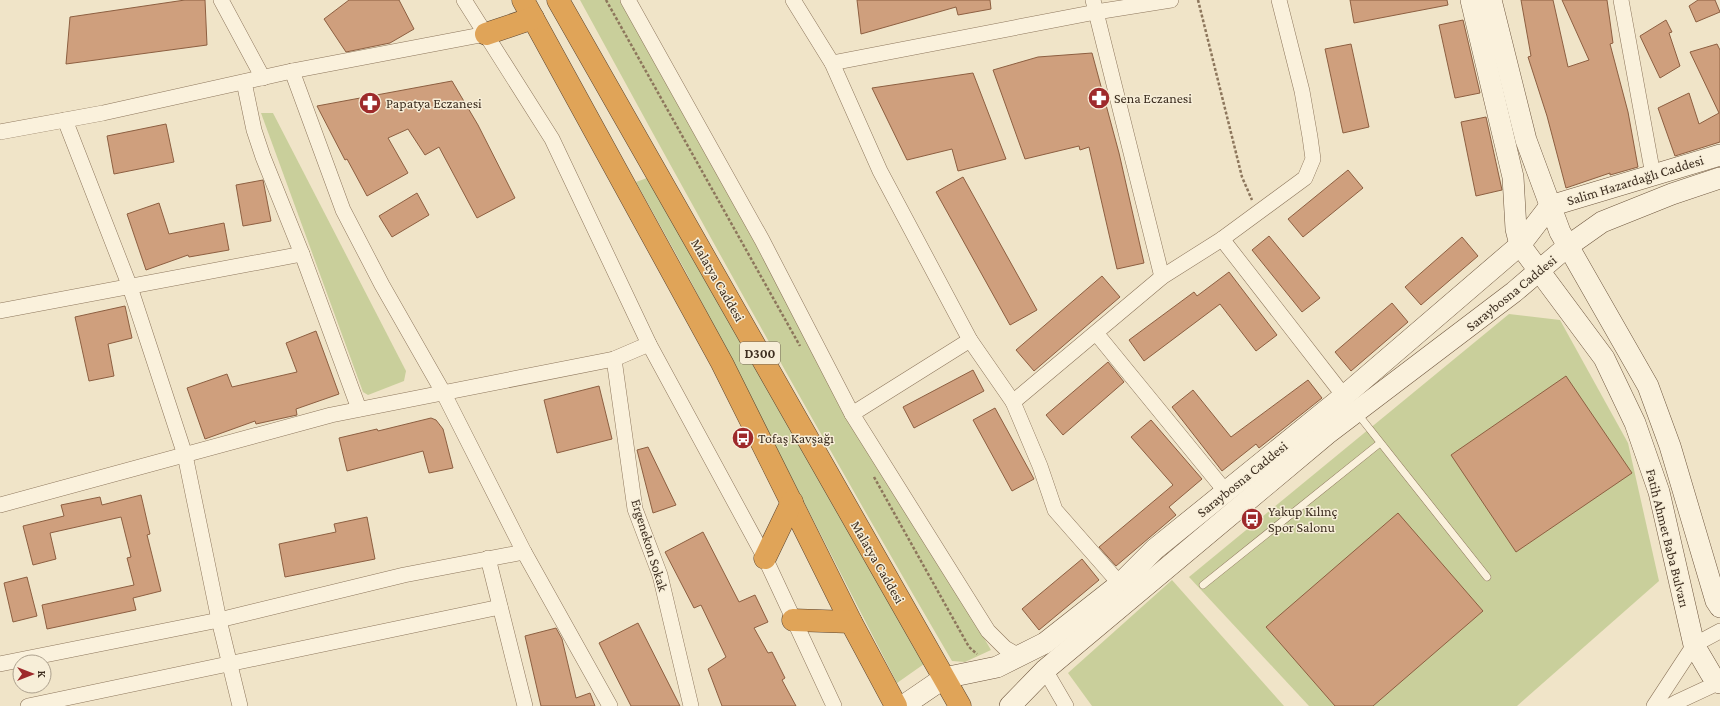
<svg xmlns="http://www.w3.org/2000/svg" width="1720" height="706" viewBox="0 0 1720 706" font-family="'Crimson Pro',serif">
<rect width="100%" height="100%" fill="#f0e4c8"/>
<g fill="#c9cf9b">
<path d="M580 0H620L786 298 991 650 965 662 952 661C824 443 701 222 580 0Z"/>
<path d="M261 113H273L406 371 404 381 368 395 363 392Z"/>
<path d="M647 178 924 664 897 683 686 272 636 182Z"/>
<path d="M1509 314 1560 320 1628 443 1659 581 1517 706H1309L1189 577Z"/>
<path d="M1172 580 1284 706H1092L1068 673Z"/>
</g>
<g fill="#cf9f7d" stroke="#8d5f41">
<path d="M185 0H205L207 45 66 64 70 17Z"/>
<path d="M349 0H399L414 29 390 43 346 52 324 19Z"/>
<path d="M857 0H990L991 9 958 15 956 7 861 34Z"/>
<path d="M1350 0H1447L1448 5 1354 23Z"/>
<path d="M1521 0H1553L1568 67 1589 60 1562 0H1607L1613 43 1610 44 1628 112 1638 167 1610 175V173L1566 188 1547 116 1528 57 1531 56Z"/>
<path d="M1698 0H1715L1720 12 1696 22 1689 6Z"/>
<path d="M1463 20 1480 93 1455 98 1439 25Z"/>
<path d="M1666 20 1672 32 1669 33 1680 66 1660 78 1640 36Z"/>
<path d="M1351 44 1369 127 1343 133 1325 49Z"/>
<path d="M1717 44 1720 50V142L1675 156 1658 108 1689 93 1699 124 1719 113 1690 52Z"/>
<path d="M1092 53 1119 153 1144 263 1117 269 1089 147 1080 150 1079 146 1025 159 993 70 1038 57Z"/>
<path d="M973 73 1006 159 958 171 952 149 907 160 872 88Z"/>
<path d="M452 81 478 125 515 198 477 218 439 147 425 155 408 129 388 138 408 173 367 196 347 159 345 160 317 106Z"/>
<path d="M1486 117 1502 190 1476 196 1461 122Z"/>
<path d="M166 124 174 162 114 174 107 136Z"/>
<path d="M1348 170 1363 188 1303 237 1288 219Z"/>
<path d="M963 177 1037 310 1010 325 936 192Z"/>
<path d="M263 180 271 221 243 226 236 185Z"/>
<path d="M417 193 429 215 392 237 379 216Z"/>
<path d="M159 203 169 234 224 223 229 250 189 257 188 255 146 270 127 214Z"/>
<path d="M1269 236 1320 298 1302 312 1252 250Z"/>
<path d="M1462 237 1478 256 1421 305 1405 287Z"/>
<path d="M1229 272 1277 335 1256 351 1220 304 1144 361 1129 340 1194 292 1197 296Z"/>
<path d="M1102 276 1120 297 1034 371 1016 350Z"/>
<path d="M1392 303 1408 322 1351 371 1335 352Z"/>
<path d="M125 306 132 338 108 344 114 376 89 381 75 317Z"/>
<path d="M316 331 339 394 296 409 297 415 256 424 255 421 205 439 187 388 227 374 232 387 297 372 286 343Z"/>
<path d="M1108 362 1124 382 1063 435 1046 415Z"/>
<path d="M973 370 984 391 914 428 903 407Z"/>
<path d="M1566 376 1632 473 1516 552 1451 455Z"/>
<path d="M1308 380 1322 398 1259 448 1256 444 1222 471 1172 407 1193 390 1231 437Z"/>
<path d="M599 386 612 439 557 453 544 400Z"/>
<path d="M995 408 1034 479 1012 491 973 420Z"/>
<path d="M431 418 436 420 443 429 453 468 429 473 423 451 347 471 339 438 377 429 378 431Z"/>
<path d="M1151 420 1202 479 1169 507 1176 515 1116 566 1099 547 1173 485 1131 437Z"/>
<path d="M648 447 676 505 653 513 637 450Z"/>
<path d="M141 495 150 534 147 535 161 591 133 598 136 610 47 629 42 605 134 585 127 558 131 557 121 517 50 533 56 559 33 565 23 526 64 516 61 505 100 497 102 505Z"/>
<path d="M1398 513 1483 611 1373 706H1335L1266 627Z"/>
<path d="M367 517 375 559 285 577 279 544 336 532 334 524Z"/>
<path d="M703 532 739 602 755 595 768 622 754 628 768 653 772 652 785 678 782 680 796 706H722L708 669 726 657 701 605 694 608 665 552Z"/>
<path d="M1082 559 1099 580 1039 630 1022 609Z"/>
<path d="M27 577 37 616 13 622 4 583Z"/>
<path d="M638 623 680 706H631L599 643Z"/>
<path d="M556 628 562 639 576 698 590 693 595 706H541L525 636Z"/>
</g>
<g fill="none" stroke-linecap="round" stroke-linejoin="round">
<g stroke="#8d765c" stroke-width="8">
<g id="lane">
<path d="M1357 413 1487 577"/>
<path d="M1203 585 1380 443"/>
</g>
</g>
<g stroke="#8d765c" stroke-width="16">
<g id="street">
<path d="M221 0 263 78"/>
<path d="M464 0 552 139 649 344 765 558 834 706"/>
<path d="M628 0 762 240 852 414 988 631 1005 648 1019 656"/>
<path d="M793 0 832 63 880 171 970 340 1013 402 1040 466 1055 510 1120 584"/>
<path d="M1093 0 1162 277"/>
<path d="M1621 0 1653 175"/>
<path d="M832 63 1096 12 1171 0"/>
<path d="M292 71 343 210 382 285 443 392 524 552 610 706"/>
<path d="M244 82 254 130 263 157 302 254 359 409"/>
<path d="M65 120 130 287 185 455 219 620 240 706"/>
<path d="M0 132 103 113 292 71 486 34"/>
<path d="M1222 239 1344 396"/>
<path d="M0 311 302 254"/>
<path d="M1096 333 1226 492"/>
<path d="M614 359 635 509 660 575 691 706"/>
<path d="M1013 402 1162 277 1222 239 1305 178 1313 159 1310 137 1302 91 1279 0"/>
<path d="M852 414 970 340"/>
<path d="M0 505 331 415 614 359 649 344"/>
<path d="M488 558 525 706"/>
<path d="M0 664 219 620 404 575 524 552"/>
<path d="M1045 670 1066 706"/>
<path d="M28 706 500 607"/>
<path d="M1654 706 1694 645 1720 631"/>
<path d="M1670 706 1677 702 1720 682"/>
</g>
</g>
<g stroke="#6f573f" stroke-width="22">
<g id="secondary">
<path d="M1471 0 1513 177 1516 229 1520 245 1604 358 1635 423 1659 492 1694 645 1711 674 1720 683"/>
<path d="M1491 0 1526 140 1560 232 1648 386 1670 446 1716 601 1720 607"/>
<path d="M1550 206 1720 155"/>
<path d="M903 706 944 678 997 667 1045 643 1120 584 1155 549 1344 396 1520 245 1550 206"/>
<path d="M1010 706 1045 670 1327 434 1514 292 1568 246 1602 222 1672 194 1720 178"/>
</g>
</g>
<g stroke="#5b4430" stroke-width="23">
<g id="highway">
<path d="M523 0 722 363 851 622 896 706"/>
<path d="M558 0 960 706"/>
<path d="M486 34 533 18"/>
<path d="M765 558 792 502"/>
<path d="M793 620 851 622"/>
</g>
</g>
<g stroke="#8d765c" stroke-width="2.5" stroke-dasharray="3 2" stroke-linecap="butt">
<path d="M606 0 800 346"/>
<path d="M1198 0 1242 177 1252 200"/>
<path d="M874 477 969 647 977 654"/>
</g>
<use href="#lane" stroke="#faf1dc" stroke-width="7"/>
<use href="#street" stroke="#faf1dc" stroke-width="15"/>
<use href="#secondary" stroke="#faf1dc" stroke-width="21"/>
<use href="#highway" stroke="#e0a458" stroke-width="22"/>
</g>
<defs>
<g id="pharmacy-disc" transform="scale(1.15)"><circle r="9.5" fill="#9e2a2b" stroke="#f7eed8"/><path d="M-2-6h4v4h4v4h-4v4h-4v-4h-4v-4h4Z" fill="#fff"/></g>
<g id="bus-disc" transform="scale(1.15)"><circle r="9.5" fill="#9e2a2b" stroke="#f7eed8"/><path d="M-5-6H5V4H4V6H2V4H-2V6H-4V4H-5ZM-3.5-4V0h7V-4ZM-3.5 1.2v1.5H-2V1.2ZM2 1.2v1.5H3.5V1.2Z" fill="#fff"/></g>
</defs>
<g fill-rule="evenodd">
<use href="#pharmacy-disc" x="1099" y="98"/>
<use href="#pharmacy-disc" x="370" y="103"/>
<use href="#bus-disc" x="743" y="438"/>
<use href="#bus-disc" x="1252" y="519"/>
</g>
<g text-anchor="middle" stroke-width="3" stroke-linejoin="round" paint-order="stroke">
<rect fill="#f7eed8" stroke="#756857" stroke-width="1" x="740" y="342" width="40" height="22" rx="3"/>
<g font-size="13" font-weight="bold" fill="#3d2e20">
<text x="760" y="358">D300</text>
</g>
<g font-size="14" fill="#3d2e20" stroke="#f7eed8" text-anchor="start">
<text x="1114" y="103">Sena Eczanesi</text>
<text x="386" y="108">Papatya Eczanesi</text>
<text x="758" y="443">Tofaş Kavşağı</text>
<text x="1268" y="516">Yakup Kılınç<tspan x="1268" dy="16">Spor Salonu</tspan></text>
</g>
<g font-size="14" fill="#3d2e20" stroke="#f7eed8">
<text transform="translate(1635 180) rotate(-17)" y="5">Salim Hazardağlı Caddesi</text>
<text transform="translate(718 280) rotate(60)" y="5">Malatya Caddesi</text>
<text transform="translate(1511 293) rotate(-39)" y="5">Saraybosna Caddesi</text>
<text transform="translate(1242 479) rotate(-39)" y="5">Saraybosna Caddesi</text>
<text transform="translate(1668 538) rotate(76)" y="5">Fatih Ahmet Baba Bulvarı</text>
<text transform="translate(650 545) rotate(73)" y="5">Ergenekon Sokak</text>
<text transform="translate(878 562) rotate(60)" y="5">Malatya Caddesi</text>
</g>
</g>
<g transform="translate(32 674) rotate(90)"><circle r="19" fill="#f7eed8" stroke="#ada18e"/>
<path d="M0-3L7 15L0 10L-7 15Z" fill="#9e2a2b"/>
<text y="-6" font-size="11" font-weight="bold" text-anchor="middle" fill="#3d2e20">K</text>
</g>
</svg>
